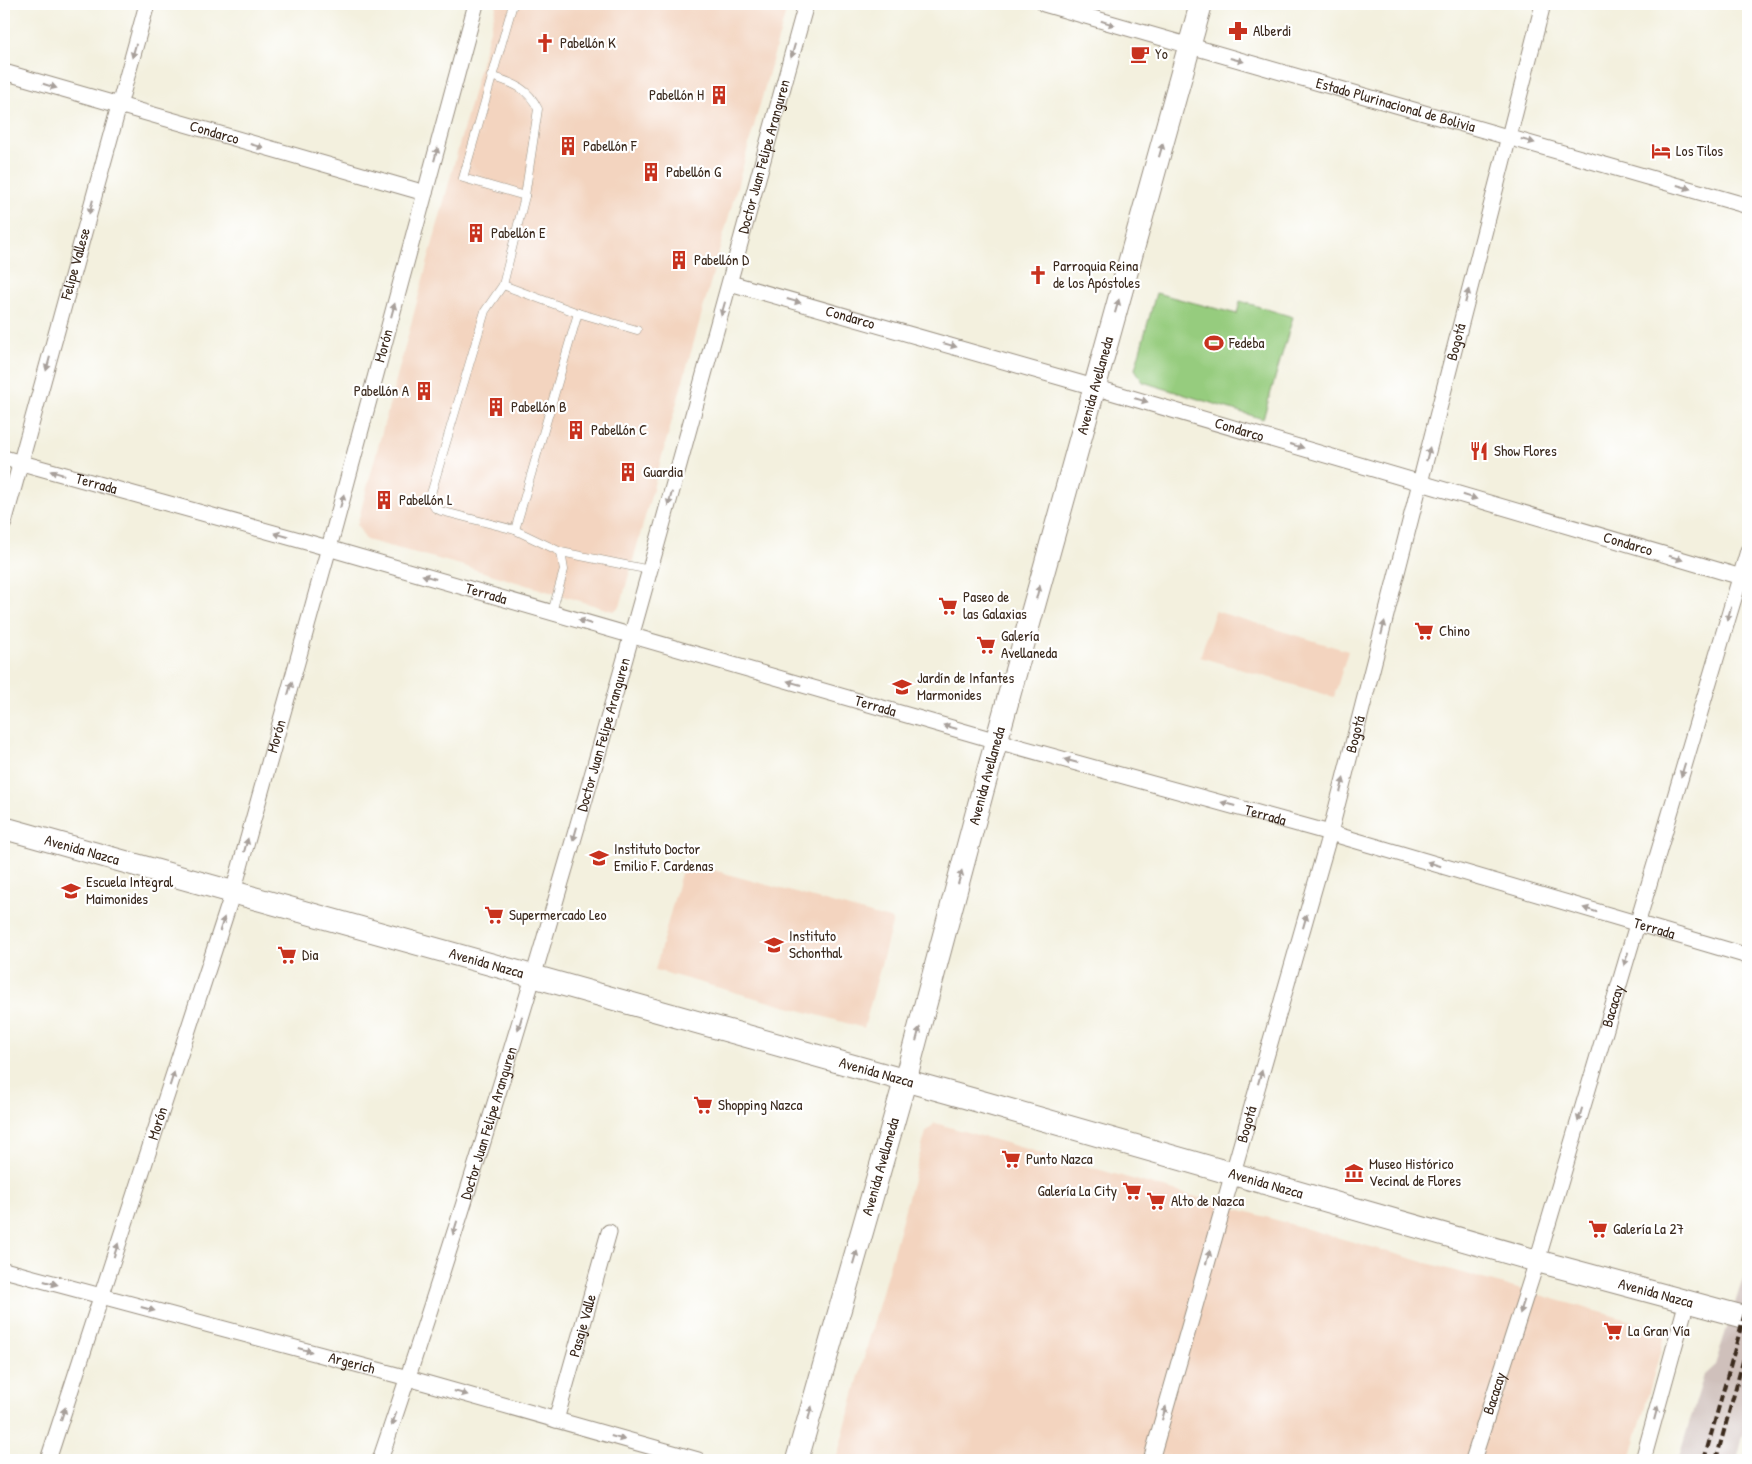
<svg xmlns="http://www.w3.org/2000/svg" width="1752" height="1464" viewBox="0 0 1752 1464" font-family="'Patrick Hand',sans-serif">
<rect width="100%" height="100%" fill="#fff"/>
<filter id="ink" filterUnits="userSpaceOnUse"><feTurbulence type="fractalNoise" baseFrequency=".02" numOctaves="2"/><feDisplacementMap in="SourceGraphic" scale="10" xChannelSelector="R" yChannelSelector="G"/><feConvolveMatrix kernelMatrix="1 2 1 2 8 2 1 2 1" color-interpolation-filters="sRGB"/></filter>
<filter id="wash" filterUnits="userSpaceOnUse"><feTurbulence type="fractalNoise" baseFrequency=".0096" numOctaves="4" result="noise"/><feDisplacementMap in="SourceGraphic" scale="20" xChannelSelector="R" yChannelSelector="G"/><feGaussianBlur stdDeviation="1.12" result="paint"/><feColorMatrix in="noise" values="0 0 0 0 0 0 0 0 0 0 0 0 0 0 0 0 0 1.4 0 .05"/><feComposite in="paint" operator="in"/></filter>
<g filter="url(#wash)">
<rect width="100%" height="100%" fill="#f3f0de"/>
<g fill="#f3d4bf">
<path d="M497 4H788L620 607 613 611 457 564 366 540 357 525Z"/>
<path d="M1215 611 1348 651 1334 697 1200 657Z"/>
<path d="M684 862 893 920 864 1028 655 970Z"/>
<path d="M935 1123 1666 1331 1630 1460H836L926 1132Z"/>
</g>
<path fill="#cfc0bb" d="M1748 1263V1417L1737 1460H1678L1704 1375 1715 1365Z"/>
<path fill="#96cc7e" stroke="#687b4e" d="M1156 293 1237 314 1240 301 1293 317 1263 419 1143 382 1135 369Z"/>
</g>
<g filter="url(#ink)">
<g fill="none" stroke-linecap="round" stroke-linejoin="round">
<g stroke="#978d7e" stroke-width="9">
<g id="lane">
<path d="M513 4 463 178 525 196"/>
<path d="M491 76C512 83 528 87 538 109L525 196 503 285 485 311 430 497 435 508 441 511 515 530 561 552 564 570 552 612"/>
<path d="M503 285 578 313 515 530"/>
<path d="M578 313 637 330"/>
<path d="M561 552 650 570"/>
</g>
</g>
<g stroke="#978d7e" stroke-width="17">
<g id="street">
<path id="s1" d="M1044 4C1278 73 1514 137 1748 206"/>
<path id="s2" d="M4 72 425 193"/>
<path id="s3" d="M730 283 1094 387 1748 579"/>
<path id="s4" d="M4 458 328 548 997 741 1330 833 1748 956"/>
<path id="s5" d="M4 523 147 4"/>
<path id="s6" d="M4 1270 408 1378 698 1460"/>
<path id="s7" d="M556 1420 609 1232"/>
<path id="s8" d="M48 1460 233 892 335 526 476 4"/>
<path id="s9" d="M380 1460C543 981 671 491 806 4"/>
<path id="s10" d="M1151 1460 1330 833 1543 4"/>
<path id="s11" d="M1473 1460 1537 1261 1748 551"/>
<path d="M1643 1460 1687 1301"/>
</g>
</g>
<g stroke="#978d7e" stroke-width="24">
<g id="secondary">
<path id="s12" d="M4 828 968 1098 1537 1261 1748 1318"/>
<path id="s13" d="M797 1460 905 1081 982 793 1201 4"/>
</g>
</g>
<use href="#lane" stroke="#fff" stroke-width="8"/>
<use href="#street" stroke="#fff" stroke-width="15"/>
<use href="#secondary" stroke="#fff" stroke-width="22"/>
<g stroke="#3b2a1e" stroke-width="4" stroke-dasharray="8 4" stroke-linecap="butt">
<path d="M1704 1460 1748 1302"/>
<path d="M1716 1460 1748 1343"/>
</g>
</g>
<defs><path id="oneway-solid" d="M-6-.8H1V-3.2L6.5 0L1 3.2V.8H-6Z" transform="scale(1.25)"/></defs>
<g fill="#a79f9a">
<use href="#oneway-solid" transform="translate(1108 23) rotate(17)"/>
<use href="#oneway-solid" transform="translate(134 51) rotate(106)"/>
<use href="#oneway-solid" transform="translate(793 51) rotate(106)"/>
<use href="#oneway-solid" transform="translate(1237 60) rotate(15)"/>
<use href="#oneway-solid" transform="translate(50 86) rotate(17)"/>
<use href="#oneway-solid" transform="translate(1528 141) rotate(16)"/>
<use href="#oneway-solid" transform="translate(257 146) rotate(16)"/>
<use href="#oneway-solid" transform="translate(1161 150) rotate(-74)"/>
<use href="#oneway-solid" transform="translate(436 154) rotate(-75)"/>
<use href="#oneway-solid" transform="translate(1684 187) rotate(16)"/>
<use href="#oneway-solid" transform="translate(91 207) rotate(105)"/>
<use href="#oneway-solid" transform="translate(1467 296) rotate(-76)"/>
<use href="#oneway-solid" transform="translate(794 301) rotate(16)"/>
<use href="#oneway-solid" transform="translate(1117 306) rotate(-74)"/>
<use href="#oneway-solid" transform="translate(723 309) rotate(106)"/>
<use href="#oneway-solid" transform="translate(393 310) rotate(-75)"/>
<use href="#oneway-solid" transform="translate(950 345) rotate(16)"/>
<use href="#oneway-solid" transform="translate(48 364) rotate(105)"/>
<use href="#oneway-solid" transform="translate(1141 400) rotate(16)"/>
<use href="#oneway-solid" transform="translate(1297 446) rotate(16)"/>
<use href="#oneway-solid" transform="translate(1428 454) rotate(-76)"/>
<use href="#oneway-solid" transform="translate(57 473) rotate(-164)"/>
<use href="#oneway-solid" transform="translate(1470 497) rotate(17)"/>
<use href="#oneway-solid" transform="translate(670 499) rotate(106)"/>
<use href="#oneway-solid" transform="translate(342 501) rotate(-75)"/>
<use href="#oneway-solid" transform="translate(281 535) rotate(-164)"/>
<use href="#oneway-solid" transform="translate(1676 558) rotate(17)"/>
<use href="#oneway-solid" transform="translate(429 577) rotate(-164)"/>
<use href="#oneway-solid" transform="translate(1038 592) rotate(-75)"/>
<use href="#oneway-solid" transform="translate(1729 614) rotate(107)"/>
<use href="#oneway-solid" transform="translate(585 622) rotate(-163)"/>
<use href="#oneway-solid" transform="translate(1383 628) rotate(-76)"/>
<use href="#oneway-solid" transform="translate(794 683) rotate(-164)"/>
<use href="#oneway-solid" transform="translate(290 688) rotate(-74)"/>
<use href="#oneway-solid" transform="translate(950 727) rotate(-164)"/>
<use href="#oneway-solid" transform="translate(1071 761) rotate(-165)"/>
<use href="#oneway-solid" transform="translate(1683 770) rotate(107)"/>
<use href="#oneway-solid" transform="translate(1342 785) rotate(-76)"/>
<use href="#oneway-solid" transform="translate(1228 804) rotate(-165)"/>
<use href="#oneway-solid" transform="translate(575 834) rotate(106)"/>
<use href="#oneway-solid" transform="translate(246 845) rotate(-74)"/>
<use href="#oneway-solid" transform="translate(1434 864) rotate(-163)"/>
<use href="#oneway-solid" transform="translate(960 877) rotate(-75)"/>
<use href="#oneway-solid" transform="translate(1590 910) rotate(-163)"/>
<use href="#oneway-solid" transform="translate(1305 921) rotate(-74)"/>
<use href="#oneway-solid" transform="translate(222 924) rotate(-72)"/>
<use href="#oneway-solid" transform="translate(1626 959) rotate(107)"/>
<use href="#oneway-solid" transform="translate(520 1023) rotate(107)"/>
<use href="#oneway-solid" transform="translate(918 1034) rotate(-75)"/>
<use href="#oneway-solid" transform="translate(1260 1077) rotate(-74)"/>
<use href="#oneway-solid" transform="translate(172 1079) rotate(-72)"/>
<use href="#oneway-solid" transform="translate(1580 1115) rotate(107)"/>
<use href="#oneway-solid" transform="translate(455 1228) rotate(107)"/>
<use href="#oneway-solid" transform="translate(116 1250) rotate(-72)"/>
<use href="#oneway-solid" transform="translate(855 1257) rotate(-74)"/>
<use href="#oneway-solid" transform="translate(1208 1257) rotate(-74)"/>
<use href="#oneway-solid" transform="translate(51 1283) rotate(15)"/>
<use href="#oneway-solid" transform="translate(1522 1307) rotate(108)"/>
<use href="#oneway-solid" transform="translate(148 1309) rotate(15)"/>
<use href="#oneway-solid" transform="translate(305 1350) rotate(15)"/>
<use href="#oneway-solid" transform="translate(461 1393) rotate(16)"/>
<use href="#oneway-solid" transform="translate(810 1413) rotate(-74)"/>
<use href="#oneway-solid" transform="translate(1164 1413) rotate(-74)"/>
<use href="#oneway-solid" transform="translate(1656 1413) rotate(-75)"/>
<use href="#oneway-solid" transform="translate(63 1414) rotate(-72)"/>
<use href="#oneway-solid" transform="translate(394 1419) rotate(109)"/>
<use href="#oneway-solid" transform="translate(618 1438) rotate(16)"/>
</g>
</g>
<defs>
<g id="pharmacy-bare" transform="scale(1.5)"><path d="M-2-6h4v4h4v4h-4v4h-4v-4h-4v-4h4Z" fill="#c8321e" stroke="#fff" stroke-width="2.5" paint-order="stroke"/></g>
<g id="church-bare" transform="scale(1.5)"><path d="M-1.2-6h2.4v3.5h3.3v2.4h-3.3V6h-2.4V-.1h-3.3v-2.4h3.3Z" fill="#c8321e" stroke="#fff" stroke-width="2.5" paint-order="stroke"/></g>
<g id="cafe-bare" transform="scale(1.5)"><path d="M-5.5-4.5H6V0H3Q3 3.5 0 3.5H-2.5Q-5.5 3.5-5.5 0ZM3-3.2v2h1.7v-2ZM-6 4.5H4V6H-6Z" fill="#c8321e" stroke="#fff" stroke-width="2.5" paint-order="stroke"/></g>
<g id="building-bare" transform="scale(1.5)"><path d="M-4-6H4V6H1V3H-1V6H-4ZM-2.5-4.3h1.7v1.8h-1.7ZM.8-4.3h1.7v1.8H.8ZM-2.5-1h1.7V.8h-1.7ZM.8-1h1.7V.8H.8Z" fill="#c8321e" stroke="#fff" stroke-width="2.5" paint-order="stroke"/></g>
<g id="hotel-bare" transform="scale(1.5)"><path d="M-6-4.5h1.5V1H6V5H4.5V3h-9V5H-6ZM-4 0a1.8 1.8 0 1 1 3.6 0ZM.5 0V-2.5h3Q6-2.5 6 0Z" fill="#c8321e" stroke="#fff" stroke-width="2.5" paint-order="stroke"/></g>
<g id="stadium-bare" transform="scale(1.5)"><path d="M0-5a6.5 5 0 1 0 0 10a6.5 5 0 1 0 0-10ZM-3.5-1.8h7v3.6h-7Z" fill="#c8321e" stroke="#fff" stroke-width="2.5" paint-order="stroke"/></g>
<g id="restaurant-bare" transform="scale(1.5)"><path d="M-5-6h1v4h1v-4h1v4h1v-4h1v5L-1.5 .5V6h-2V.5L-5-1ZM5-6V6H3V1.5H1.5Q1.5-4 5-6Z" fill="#c8321e" stroke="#fff" stroke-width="2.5" paint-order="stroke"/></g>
<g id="supermarket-bare" transform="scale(1.5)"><path d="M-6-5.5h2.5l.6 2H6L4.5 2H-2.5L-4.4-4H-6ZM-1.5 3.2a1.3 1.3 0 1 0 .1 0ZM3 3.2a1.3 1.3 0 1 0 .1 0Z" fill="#c8321e" stroke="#fff" stroke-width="2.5" paint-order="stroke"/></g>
<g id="school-bare" transform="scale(1.5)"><path d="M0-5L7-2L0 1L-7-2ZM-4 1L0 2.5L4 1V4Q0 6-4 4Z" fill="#c8321e" stroke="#fff" stroke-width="2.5" paint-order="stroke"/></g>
<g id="museum-bare" transform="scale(1.5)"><path d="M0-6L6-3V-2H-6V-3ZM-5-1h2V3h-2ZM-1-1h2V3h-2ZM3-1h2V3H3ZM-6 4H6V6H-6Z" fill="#c8321e" stroke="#fff" stroke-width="2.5" paint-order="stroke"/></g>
</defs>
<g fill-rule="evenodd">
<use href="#pharmacy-bare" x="1238" y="31"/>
<use href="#church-bare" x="545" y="43"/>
<use href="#cafe-bare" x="1140" y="54"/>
<use href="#building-bare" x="719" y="95"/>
<use href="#building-bare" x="568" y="146"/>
<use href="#hotel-bare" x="1661" y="151"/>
<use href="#building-bare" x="651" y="172"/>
<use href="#building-bare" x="476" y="233"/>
<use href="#building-bare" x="679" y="260"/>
<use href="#church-bare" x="1038" y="275"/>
<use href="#stadium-bare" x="1214" y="343"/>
<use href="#building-bare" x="424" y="391"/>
<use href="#building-bare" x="496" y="407"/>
<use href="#building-bare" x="576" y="430"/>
<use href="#restaurant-bare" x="1479" y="451"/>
<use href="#building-bare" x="628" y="472"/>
<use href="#building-bare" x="384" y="500"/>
<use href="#supermarket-bare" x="948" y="606"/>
<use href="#supermarket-bare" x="1424" y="631"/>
<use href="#supermarket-bare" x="986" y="645"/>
<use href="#school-bare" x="902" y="687"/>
<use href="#school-bare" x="599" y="858"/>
<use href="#school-bare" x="71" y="891"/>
<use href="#supermarket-bare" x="494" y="915"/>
<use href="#school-bare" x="774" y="945"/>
<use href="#supermarket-bare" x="287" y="955"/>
<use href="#supermarket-bare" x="703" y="1105"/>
<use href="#supermarket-bare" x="1011" y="1159"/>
<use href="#museum-bare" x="1354" y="1173"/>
<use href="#supermarket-bare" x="1132" y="1191"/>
<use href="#supermarket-bare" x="1156" y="1201"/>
<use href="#supermarket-bare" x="1598" y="1229"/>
<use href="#supermarket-bare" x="1613" y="1331"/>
</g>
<g text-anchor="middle" stroke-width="4.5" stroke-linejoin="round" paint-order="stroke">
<g font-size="15" fill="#3b2a1e" stroke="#fff" text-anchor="start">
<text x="1253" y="36">Alberdi</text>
<text x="560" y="48">Pabellón K</text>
<text x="1155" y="59">Yo</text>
<text x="704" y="100" text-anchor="end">Pabellón H</text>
<text x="583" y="151">Pabellón F</text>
<text x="1676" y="156">Los Tilos</text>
<text x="666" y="177">Pabellón G</text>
<text x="491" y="238">Pabellón E</text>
<text x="694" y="265">Pabellón D</text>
<text x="1053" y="271">Parroquia Reina<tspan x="1053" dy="17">de los Apóstoles</tspan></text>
<text x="1229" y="348">Fedeba</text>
<text x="409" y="396" text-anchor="end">Pabellón A</text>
<text x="511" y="412">Pabellón B</text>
<text x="591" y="435">Pabellón C</text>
<text x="1494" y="456">Show Flores</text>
<text x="643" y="477">Guardia</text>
<text x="399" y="505">Pabellón L</text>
<text x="963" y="602">Paseo de<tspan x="963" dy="17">las Galaxias</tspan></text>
<text x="1439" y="636">Chino</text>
<text x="1001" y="641">Galería<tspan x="1001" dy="17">Avellaneda</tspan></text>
<text x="917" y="683">Jardín de Infantes<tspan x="917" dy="17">Marmonides</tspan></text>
<text x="614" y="854">Instituto Doctor<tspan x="614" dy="17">Emilio F. Cardenas</tspan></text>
<text x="86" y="887">Escuela Integral<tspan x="86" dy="17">Maimonides</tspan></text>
<text x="509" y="920">Supermercado Leo</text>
<text x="789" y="941">Instituto<tspan x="789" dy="17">Schonthal</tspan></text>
<text x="302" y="960">Dia</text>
<text x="718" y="1110">Shopping Nazca</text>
<text x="1026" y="1164">Punto Nazca</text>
<text x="1369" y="1169">Museo Histórico<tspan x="1369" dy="17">Vecinal de Flores</tspan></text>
<text x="1117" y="1196" text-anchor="end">Galería La City</text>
<text x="1171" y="1206">Alto de Nazca</text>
<text x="1613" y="1234">Galería La 27</text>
<text x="1628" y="1336">La Gran Vía</text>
</g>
<g font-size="15" fill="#3b2a1e" stroke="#fff">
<text dy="5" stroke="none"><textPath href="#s1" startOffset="366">Estado Plurinacional de Bolivia</textPath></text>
<text dy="5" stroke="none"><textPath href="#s2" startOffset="219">Condarco</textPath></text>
<text dy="5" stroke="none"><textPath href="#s9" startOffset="1359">Doctor Juan Felipe Aranguren</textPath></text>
<text dy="5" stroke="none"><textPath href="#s5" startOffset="269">Felipe Vallese</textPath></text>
<text dy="5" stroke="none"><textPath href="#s3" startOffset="125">Condarco</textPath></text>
<text dy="5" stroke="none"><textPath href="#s10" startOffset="1159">Bogotá</textPath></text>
<text dy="5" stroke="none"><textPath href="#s8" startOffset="1164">Morón</textPath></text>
<text dy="5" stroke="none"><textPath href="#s13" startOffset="1115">Avenida Avellaneda</textPath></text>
<text dy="5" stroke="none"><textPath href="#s3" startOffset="530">Condarco</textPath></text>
<text dy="5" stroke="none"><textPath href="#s4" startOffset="96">Terrada</textPath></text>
<text dy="5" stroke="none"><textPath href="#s3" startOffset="935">Condarco</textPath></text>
<text dy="5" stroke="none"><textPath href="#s4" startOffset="501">Terrada</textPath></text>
<text dy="5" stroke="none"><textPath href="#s4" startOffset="906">Terrada</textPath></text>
<text dy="5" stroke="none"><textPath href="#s10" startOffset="754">Bogotá</textPath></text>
<text dy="5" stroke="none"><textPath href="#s9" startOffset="759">Doctor Juan Felipe Aranguren</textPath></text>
<text dy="5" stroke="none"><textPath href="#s8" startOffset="759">Morón</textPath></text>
<text dy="5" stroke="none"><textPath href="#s13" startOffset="710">Avenida Avellaneda</textPath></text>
<text dy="5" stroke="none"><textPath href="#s4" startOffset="1311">Terrada</textPath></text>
<text dy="5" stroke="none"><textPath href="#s12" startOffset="81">Avenida Nazca</textPath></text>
<text dy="5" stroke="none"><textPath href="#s4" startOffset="1716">Terrada</textPath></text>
<text dy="5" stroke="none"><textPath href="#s12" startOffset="501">Avenida Nazca</textPath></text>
<text dy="5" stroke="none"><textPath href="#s11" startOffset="475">Bacacay</textPath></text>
<text dy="5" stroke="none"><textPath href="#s12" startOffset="906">Avenida Nazca</textPath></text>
<text dy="5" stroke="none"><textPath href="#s8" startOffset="354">Morón</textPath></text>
<text dy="5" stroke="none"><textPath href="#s9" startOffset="354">Doctor Juan Felipe Aranguren</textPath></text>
<text dy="5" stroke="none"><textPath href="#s10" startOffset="349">Bogotá</textPath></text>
<text dy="5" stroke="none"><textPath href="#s13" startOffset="305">Avenida Avellaneda</textPath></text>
<text dy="5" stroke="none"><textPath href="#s12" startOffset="1311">Avenida Nazca</textPath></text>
<text dy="5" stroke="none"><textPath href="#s12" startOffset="1716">Avenida Nazca</textPath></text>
<text dy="5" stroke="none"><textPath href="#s7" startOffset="98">Pasaje Valle</textPath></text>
<text dy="5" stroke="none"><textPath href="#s6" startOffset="360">Argerich</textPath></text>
<text dy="5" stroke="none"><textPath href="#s11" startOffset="70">Bacacay</textPath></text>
</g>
</g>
<rect width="1752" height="1464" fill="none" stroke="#fff" stroke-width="20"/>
</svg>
